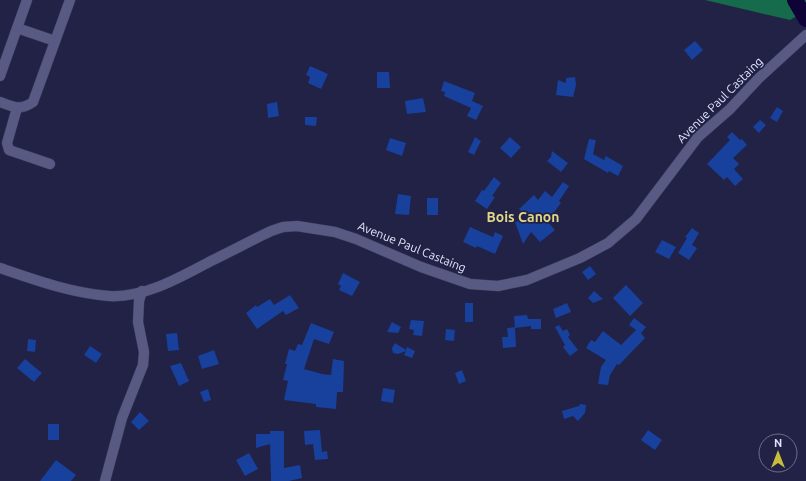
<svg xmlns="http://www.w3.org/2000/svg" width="806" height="481" viewBox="0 0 806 481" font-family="Ubuntu,sans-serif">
<rect width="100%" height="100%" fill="#222146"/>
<path fill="#156b4c" d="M705 0H806V11L790 20Z"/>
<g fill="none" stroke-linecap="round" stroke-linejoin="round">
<path stroke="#0e0236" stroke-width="16" d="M795 0 806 19"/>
</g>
<g fill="#17419d">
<path d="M695 41 703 50 692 60 684 50Z"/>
<path d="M310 66 328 74 321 89 308 83 310 77 306 75Z"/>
<path d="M377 72H389L390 88H377Z"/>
<path d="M575 77 576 85 573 97 556 95 558 80 566 83V78Z"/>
<path d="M444 81 475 93 472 101 483 106 476 120 467 116 471 108 444 96 445 92 441 91Z"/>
<path d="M423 98 426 112 407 114 405 101Z"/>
<path d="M277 102 279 116 268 118 267 104Z"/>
<path d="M777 107 783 111 777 122 770 118Z"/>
<path d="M305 117H317L316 126 305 125Z"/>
<path d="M760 120 766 125 759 133 753 127Z"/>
<path d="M732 132 740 140 742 139 747 145 733 158 739 164 734 169 743 179 735 186 727 177 724 180 707 164 730 140 727 137Z"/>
<path d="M475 137 481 141 474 155 468 152Z"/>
<path d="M510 137 521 147 511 158 500 148Z"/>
<path d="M390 138 406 143 402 156 386 150Z"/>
<path d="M589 139 596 140 593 154 604 160 606 156 623 166 618 176 609 171 608 173 584 159Z"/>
<path d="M552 151 568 163 561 172 547 161 551 157Z"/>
<path d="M494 177 501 183 492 196 495 197 487 209 475 201 482 190 484 191Z"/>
<path d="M563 182 569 186 559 201 561 203 547 221 555 230 540 242 531 232 523 244 515 222 528 218 519 209 534 195 538 200 545 191 552 197Z"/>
<path d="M398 194 411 196 409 215 395 214Z"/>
<rect x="427" y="198" width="11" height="17"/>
<path d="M470 227 493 237 495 232 503 236 495 254 477 246 476 248 463 242Z"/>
<path d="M692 228 699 233 692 245 697 248 689 260 678 253 687 238 685 237Z"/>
<path d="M662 240 676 247 669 259 655 252Z"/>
<path d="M590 266 596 274 588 280 582 272Z"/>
<path d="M343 273 360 282 352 296 339 290 341 286 338 284Z"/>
<path d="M626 285 643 303 630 316 613 298Z"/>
<path d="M594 291 603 299 593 303 588 298Z"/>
<path d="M290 295 299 308 286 315 283 311 257 329 246 313 256 305 257 307 270 299 274 305Z"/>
<rect x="465" y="303" width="8" height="19"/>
<path d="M567 303 571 312 556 318 553 309Z"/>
<path d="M527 315 528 319H541V329H531V326L515 328 514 316Z"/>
<path d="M634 318 646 327 641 333 645 338 619 365 617 364 610 375 608 385 598 384 601 367 606 360 586 348 591 340 595 342 603 331 621 345 636 330 629 325Z"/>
<path d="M411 320 424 321 422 336 413 335 414 330 409 329Z"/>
<path d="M392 322 401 327 398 333 387 332Z"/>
<path d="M311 323 334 332 329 344 314 339 304 369 322 374 331 375 333 359 344 361 343 392H337L336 409 316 407V404L284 400 288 381 283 380 287 364H285L289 349 295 351 298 344 302 345Z"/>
<path d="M559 325 563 331 567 329 570 335 568 337 578 350 570 356 563 347 565 345 555 327Z"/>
<path d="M515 327 516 347 503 348 502 337H508L507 328Z"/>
<path d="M446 329 455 330 454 341 445 340Z"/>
<path d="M177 333 179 350 168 351 166 334Z"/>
<path d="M28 339 36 340 35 352 27 351Z"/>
<path d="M395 343 406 350 407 347 415 351 412 358 404 355 406 351 398 354 393 353 392 348Z"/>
<path d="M90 346 102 354 96 363 84 355Z"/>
<path d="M214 350 219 364 202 369 198 356Z"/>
<path d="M25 359 42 373 34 382 17 368Z"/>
<path d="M181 363 189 381 179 386 170 366Z"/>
<path d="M462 370 466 381 459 384 455 373Z"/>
<path d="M383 388 395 390 393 403 381 401Z"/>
<path d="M208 389 211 400 204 402 200 392Z"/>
<path d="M580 404 586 405 585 413 578 421 573 416 564 419 562 411 579 406Z"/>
<path d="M140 412 149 421 139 430 131 422Z"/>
<rect x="48" y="424" width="11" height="16"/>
<path d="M320 430 322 452 327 451 328 459 315 460 313 444 305 445 304 431Z"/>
<path d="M648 430 662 440 655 450 641 440Z"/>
<path d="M270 431H284V468L300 465 302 478 289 481H271L270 444 256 448V434H270Z"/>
<path d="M249 453 258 469 245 476 236 460Z"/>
<path d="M56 460 76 475 71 481H40Z"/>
</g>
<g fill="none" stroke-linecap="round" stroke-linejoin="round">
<g stroke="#403d5d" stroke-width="11">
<g id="minor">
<path d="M17 28 55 41"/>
<path d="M0 76 27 0"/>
<path d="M0 102C14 107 20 111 33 102L70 0"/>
<path d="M17 108 7 143 9 150 50 164"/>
<path d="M0 268C35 280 71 293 109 296 144 298 179 278 209 262 230 252 250 241 271 231L283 227 297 226 335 232 356 239 421 267 470 284 498 286 527 280 580 258 608 243 636 219 698 137 730 109 759 78 806 35"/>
<path d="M105 481 122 418 143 365 144 352 138 322 139 301 142 291"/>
</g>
</g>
<use href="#minor" stroke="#595a84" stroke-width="10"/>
</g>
<g text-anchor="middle" stroke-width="3.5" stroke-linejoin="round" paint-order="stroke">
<g font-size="12" fill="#e1e3fc" stroke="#222146">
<text transform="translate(720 100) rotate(-45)" y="4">Avenue Paul Castaing</text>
<text transform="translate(412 247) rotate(22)" y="4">Avenue Paul Castaing</text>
</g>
<g font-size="14" font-weight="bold" fill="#e0d789" stroke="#222146">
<text x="523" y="222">Bois Canon</text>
</g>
</g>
<g transform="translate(778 453)"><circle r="19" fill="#222146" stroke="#6e6f8f"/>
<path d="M0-3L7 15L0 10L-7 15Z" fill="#c9bb3b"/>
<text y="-6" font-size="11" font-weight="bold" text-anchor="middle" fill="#e1e3fc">N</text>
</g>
</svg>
